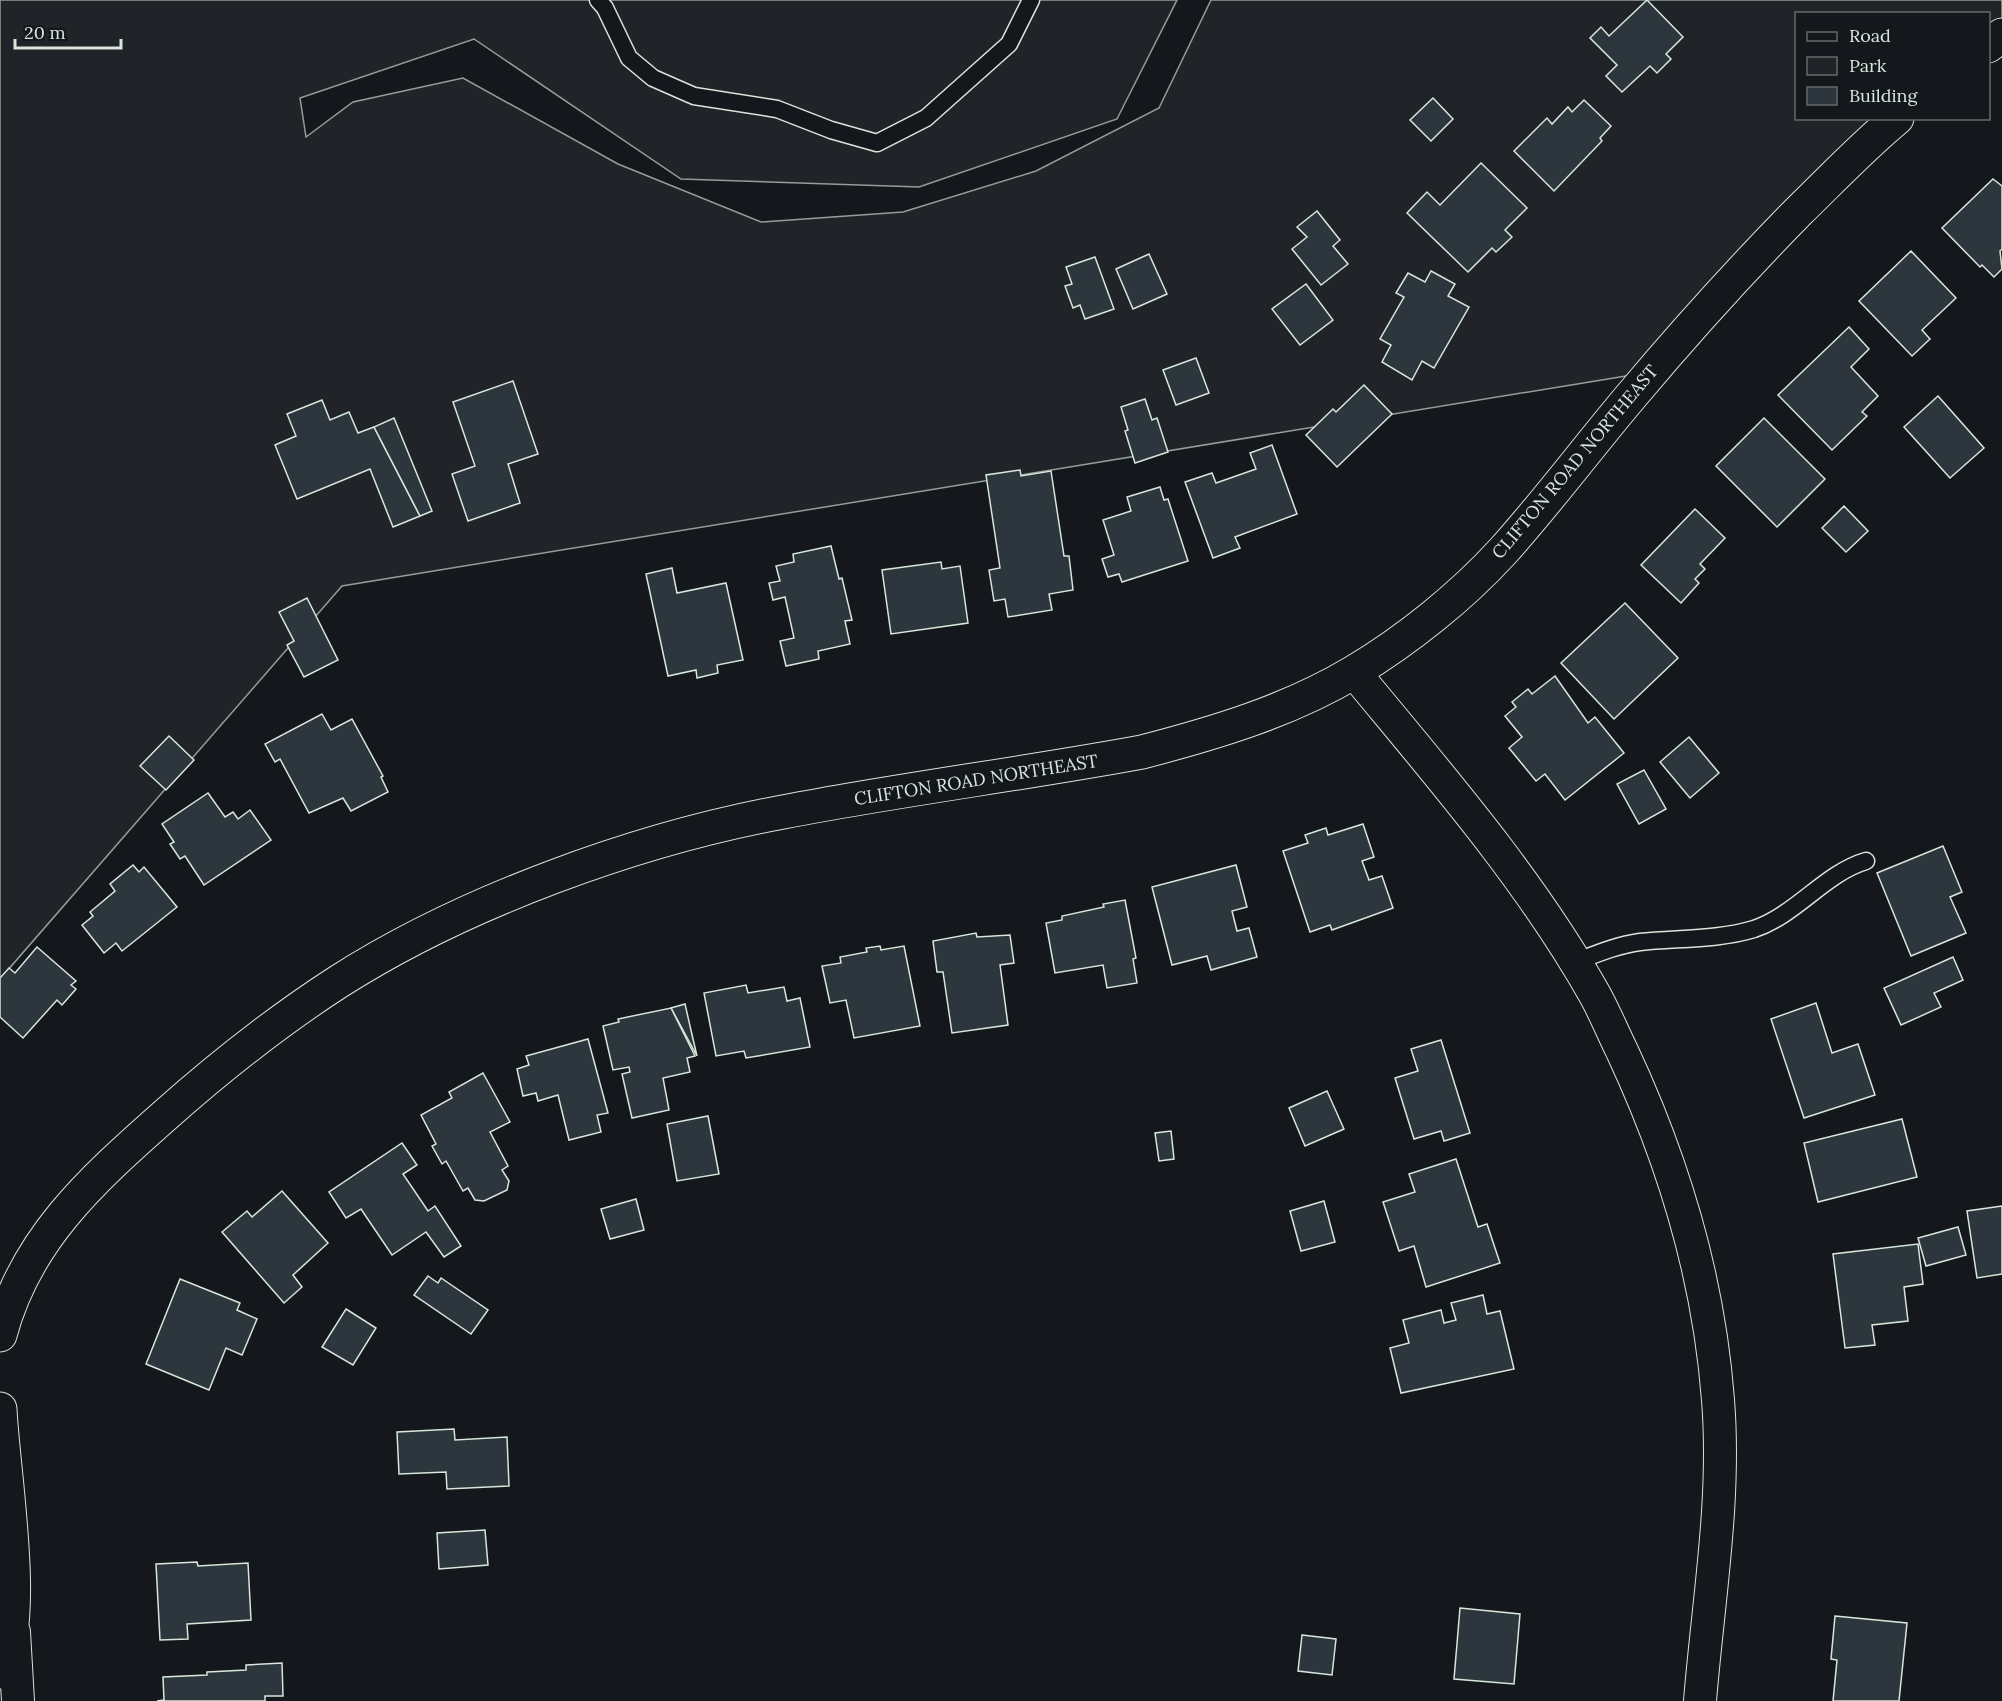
<svg xmlns="http://www.w3.org/2000/svg" width="2002" height="1701" viewBox="0 0 2002 1701" font-family="Lora,serif">
<rect width="100%" height="100%" fill="#14181c"/>
<path fill="#202428" stroke="#939e99" stroke-width="1.5" d="M0 0H1177L1117 119 919 187 681 179 474 39 300 98 306 137 353 102 463 78 618 164 761 222 903 212 1036 171 1159 108 1211 0H2002V34L1989 43 1988 14H1796V118L1888 119 1632 375 342 586 0 979Z"/>
<g fill="#2c363c" stroke="#d8e6dc" stroke-width="1.5">
<path d="M1647 0 1683 37 1666 54 1671 59 1657 73 1650 66 1622 92 1606 76 1617 65 1590 38 1601 27 1609 36Z"/>
<path d="M1433 98 1453 119 1431 141 1410 120Z"/>
<path d="M1584 100 1611 126 1600 138 1602 141 1554 191 1514 151 1547 118 1552 124 1568 107 1572 112Z"/>
<path d="M1481 163 1527 208 1505 230 1512 237 1496 252 1492 248 1468 272 1407 213 1427 192 1440 205Z"/>
<path d="M1993 179 2002 186V249L2000 251 2002 269 1994 277 1982 265 1980 267 1942 228Z"/>
<path d="M1317 211 1340 240 1333 246 1348 264 1321 285 1292 249 1307 237 1297 227Z"/>
<path d="M1911 251 1956 298 1922 330 1930 339 1912 356 1859 301Z"/>
<path d="M1149 254 1167 294 1133 309 1116 269Z"/>
<path d="M1095 257 1114 309 1085 319 1080 305 1073 308 1065 286 1072 284 1066 267Z"/>
<path d="M1431 271 1455 284 1448 296 1469 307 1434 368 1422 361 1412 380 1382 362 1391 345 1380 339 1404 297 1396 293 1408 273 1425 282Z"/>
<path d="M1306 284 1333 320 1300 345 1272 309Z"/>
<path d="M1849 327 1869 349 1851 367 1878 396 1862 412 1867 416 1832 450 1778 395Z"/>
<path d="M1196 358 1209 393 1176 405 1163 370Z"/>
<path d="M513 381 538 454 508 464 520 503 468 521 452 474 475 466 453 402Z"/>
<path d="M1364 385 1392 414 1337 467 1306 435 1333 409 1336 412Z"/>
<path d="M1938 396 1984 448 1950 478 1904 427Z"/>
<path d="M1145 399 1152 420 1157 418 1168 452 1135 463 1125 431 1128 430 1121 407Z"/>
<path d="M322 400 330 420 349 412 358 433 374 427 420 516 393 527 370 469 297 499 275 445 296 436 287 414Z"/>
<path d="M394 418 432 511 420 516 374 427Z"/>
<path d="M1764 418 1825 479 1777 527 1716 466Z"/>
<path d="M1272 445 1297 514 1235 537 1240 548 1213 558 1185 482 1212 473 1216 483 1256 469 1250 453Z"/>
<path d="M1020 470 1021 476 1051 471 1064 556H1069L1073 590 1049 594 1052 610 1008 617 1005 599 994 601 989 570 1000 568 986 475Z"/>
<path d="M1160 487 1164 500 1168 499 1188 561 1122 582 1119 574 1108 577 1102 559 1114 555 1103 520 1131 511 1127 497Z"/>
<path d="M1844 506 1868 531 1846 552 1822 528Z"/>
<path d="M1695 509 1725 538 1700 564 1705 569 1695 579 1699 583 1681 603 1641 565Z"/>
<path d="M831 546 839 579 842 578 852 620 845 621 850 644 818 651 819 659 786 666 780 641 794 638 785 597 773 600 769 583 780 581 776 566 794 562 793 554Z"/>
<path d="M941 562 942 569 960 566 968 623 891 634 882 570Z"/>
<path d="M672 568 677 593 726 583 743 660 717 665 718 673 697 678 696 670 668 676 646 574Z"/>
<path d="M307 598 338 660 304 677 287 645 294 641 279 612Z"/>
<path d="M1625 603 1678 658 1614 719 1561 663Z"/>
<path d="M1555 676 1588 723 1595 717 1624 753 1565 800 1545 774 1536 781 1509 748 1522 737 1505 716 1516 707 1512 702 1528 689 1532 694Z"/>
<path d="M322 714 331 730 352 719 383 776 381 777 388 792 351 811 343 798 309 813 280 759 275 762 265 744Z"/>
<path d="M169 736 194 760 166 790 140 766Z"/>
<path d="M1689 737 1719 773 1690 798 1660 762Z"/>
<path d="M1644 770 1666 809 1639 824 1617 784Z"/>
<path d="M208 793 225 817 233 812 238 819 250 810 271 840 204 885 185 856 180 859 170 844 174 842 162 824Z"/>
<path d="M1363 824 1374 857 1362 861 1369 880 1382 876 1393 908 1332 930 1330 925 1310 932 1283 851 1308 843 1305 835 1326 828 1328 835Z"/>
<path d="M1943 846 1962 892 1950 897 1966 933 1911 956 1877 873Z"/>
<path d="M133 865 139 872 144 867 177 907 122 951 116 943 104 953 82 925 93 916 90 912 115 891 110 884Z"/>
<path d="M1236 865 1247 907 1232 911 1237 931 1249 928 1257 957 1211 970 1207 956 1172 965 1152 887Z"/>
<path d="M1125 900 1136 958 1133 959 1137 983 1107 988 1103 965 1055 973 1046 923 1062 920V916L1104 907 1103 904Z"/>
<path d="M976 933 977 937 1010 935 1014 963 1000 965 1008 1025 952 1033 943 972H937L933 941Z"/>
<path d="M880 946 881 950 904 946 920 1026 854 1038 846 1000 830 1003 822 966 841 963 840 957 867 952 866 948Z"/>
<path d="M37 947 76 981 71 985 76 989 62 1005 57 1000 23 1038 0 1017V978L9 968 15 973Z"/>
<path d="M1953 957 1963 980 1934 993 1941 1007 1901 1025 1884 988Z"/>
<path d="M746 985 748 993 784 987 787 1001 800 998 810 1047 746 1058 744 1051 716 1056 704 993Z"/>
<path d="M1816 1003 1832 1053 1858 1044 1875 1095 1804 1118 1771 1019Z"/>
<path d="M685 1004 693 1039 697 1056 671 1008Z"/>
<path d="M671 1008 695 1056 687 1058 690 1072 663 1078 669 1110 632 1118 622 1074 630 1072 629 1067 613 1070 603 1026 619 1022 618 1019Z"/>
<path d="M588 1039 608 1113 597 1115 601 1132 569 1140 558 1095 538 1101 536 1093 523 1096 517 1069 529 1065 526 1056Z"/>
<path d="M1441 1040 1470 1133 1444 1141 1441 1131 1414 1139 1395 1078 1418 1071 1411 1049Z"/>
<path d="M483 1073 510 1122 490 1132 508 1166 502 1170 509 1181 507 1190 484 1201 475 1200 468 1188 463 1191 446 1161 442 1164 432 1146 436 1144 421 1115 452 1098 449 1092Z"/>
<path d="M1327 1091 1344 1129 1305 1146 1289 1108Z"/>
<path d="M708 1116 719 1174 677 1181 667 1124Z"/>
<path d="M1902 1119 1917 1177 1818 1202 1804 1143Z"/>
<path d="M1171 1131 1174 1159 1159 1161 1155 1133Z"/>
<path d="M402 1143 417 1165 403 1174 428 1211 435 1206 461 1246 444 1257 426 1232 392 1255 361 1209 346 1218 329 1192Z"/>
<path d="M1456 1159 1478 1227 1487 1224 1500 1263 1426 1287 1414 1246 1399 1251 1383 1202 1415 1192 1409 1174Z"/>
<path d="M282 1191 328 1243 293 1275 302 1287 284 1303 222 1232 247 1211 252 1217Z"/>
<path d="M636 1199 644 1230 610 1239 601 1209Z"/>
<path d="M1324 1201 1335 1242 1301 1251 1290 1211Z"/>
<path d="M2002 1206V1274L1977 1278 1967 1211Z"/>
<path d="M1958 1227 1966 1255 1926 1266 1918 1238Z"/>
<path d="M1918 1244 1923 1284 1904 1287 1908 1321 1872 1325 1875 1345 1845 1348 1833 1254Z"/>
<path d="M428 1276 438 1283 441 1278 488 1310 471 1334 414 1295Z"/>
<path d="M180 1279 240 1303 237 1310 257 1319 242 1355 226 1348 209 1390 146 1364Z"/>
<path d="M1483 1295 1487 1314 1500 1311 1514 1369 1401 1393 1390 1348 1409 1343 1403 1320 1441 1310 1444 1323 1456 1320 1451 1303Z"/>
<path d="M346 1309 376 1328 353 1365 322 1347Z"/>
<path d="M454 1429 455 1440 507 1437 509 1486 447 1489 446 1472 399 1474 397 1432Z"/>
<path d="M485 1530 488 1565 439 1569 437 1533Z"/>
<path d="M197 1562 198 1566 248 1563 251 1620 187 1624 188 1639 160 1640 156 1564Z"/>
<path d="M1460 1608 1520 1614 1514 1684 1454 1679Z"/>
<path d="M1835 1616 1907 1623 1899 1701H1833L1837 1660 1831 1659Z"/>
<path d="M1302 1635 1336 1639 1332 1675 1298 1671Z"/>
<path d="M282 1663 283 1696H265V1701H157L164 1700 163 1677 207 1675V1672L246 1670V1665Z"/>
</g>
<g fill="none" stroke-linecap="round" stroke-linejoin="round">
<g stroke="#d8e6dc" stroke-width="19">
<g id="lane">
<path d="M598 0 605 8 629 58 653 78 694 96 777 109 831 130 877 143 926 118 1009 44 1031 0"/>
<path d="M1575 962C1596 954 1617 945 1640 942 1677 938 1718 940 1754 929 1796 915 1825 873 1866 861"/>
</g>
</g>
<g stroke="#d8e6dc" stroke-width="34">
<g id="street">
<path d="M1354 672C1439 775 1529 878 1595 995 1605 1013 1613 1033 1622 1051 1673 1160 1709 1280 1718 1400 1726 1500 1708 1602 1700 1701"/>
<path d="M14 1632 18 1701"/>
</g>
</g>
<g stroke="#d8e6dc" stroke-width="35">
<g id="secondary">
<path d="M1988 46 2002 35"/>
<path d="M0 1335C25 1240 91 1181 162 1118 217 1069 276 1022 338 982 463 902 637 839 783 812 902 789 1023 774 1142 752 1215 733 1289 711 1354 672 1407 640 1461 597 1503 551 1548 501 1588 447 1632 395 1685 332 1740 271 1798 212 1831 180 1862 147 1897 118"/>
<path d="M0 1409C3 1474 29 1618 0 1672"/>
</g>
</g>
<use href="#lane" stroke="#14181c" stroke-width="16"/>
<use href="#street" stroke="#14181c" stroke-width="32"/>
<use href="#secondary" stroke="#14181c" stroke-width="33"/>
</g>
<g text-anchor="middle" stroke-width="4.5" stroke-linejoin="round" paint-order="stroke">
<g font-size="18" fill="#d8e6dc" stroke="#14181c">
<text transform="translate(1575 462) rotate(-50)" y="6">CLIFTON ROAD NORTHEAST</text>
<text transform="translate(976 780) rotate(-9)" y="6">CLIFTON ROAD NORTHEAST</text>
</g>
</g>
<rect x="1795" y="12" width="195" height="108" fill="#14181c" stroke="#626a69" stroke-width="1.5"/>
<rect x="1807" y="32" width="30" height="9" fill="#14181c" stroke="#626a69" stroke-width="1.5"/>
<text x="1849" y="42" font-size="18" fill="#d8e6dc">Road</text>
<rect x="1807" y="57" width="30" height="18" fill="#202428" stroke="#626a69" stroke-width="1.5"/>
<text x="1849" y="72" font-size="18" fill="#d8e6dc">Park</text>
<rect x="1807" y="87" width="30" height="18" fill="#2c363c" stroke="#626a69" stroke-width="1.5"/>
<text x="1849" y="102" font-size="18" fill="#d8e6dc">Building</text>
<path d="M15 39v9h106v-9" fill="none" stroke="#d8e6dc" stroke-width="3"/>
<text x="24" y="39" font-size="18" fill="#d8e6dc" stroke="#14181c" stroke-width="4.5" paint-order="stroke">20 m</text>
</svg>
